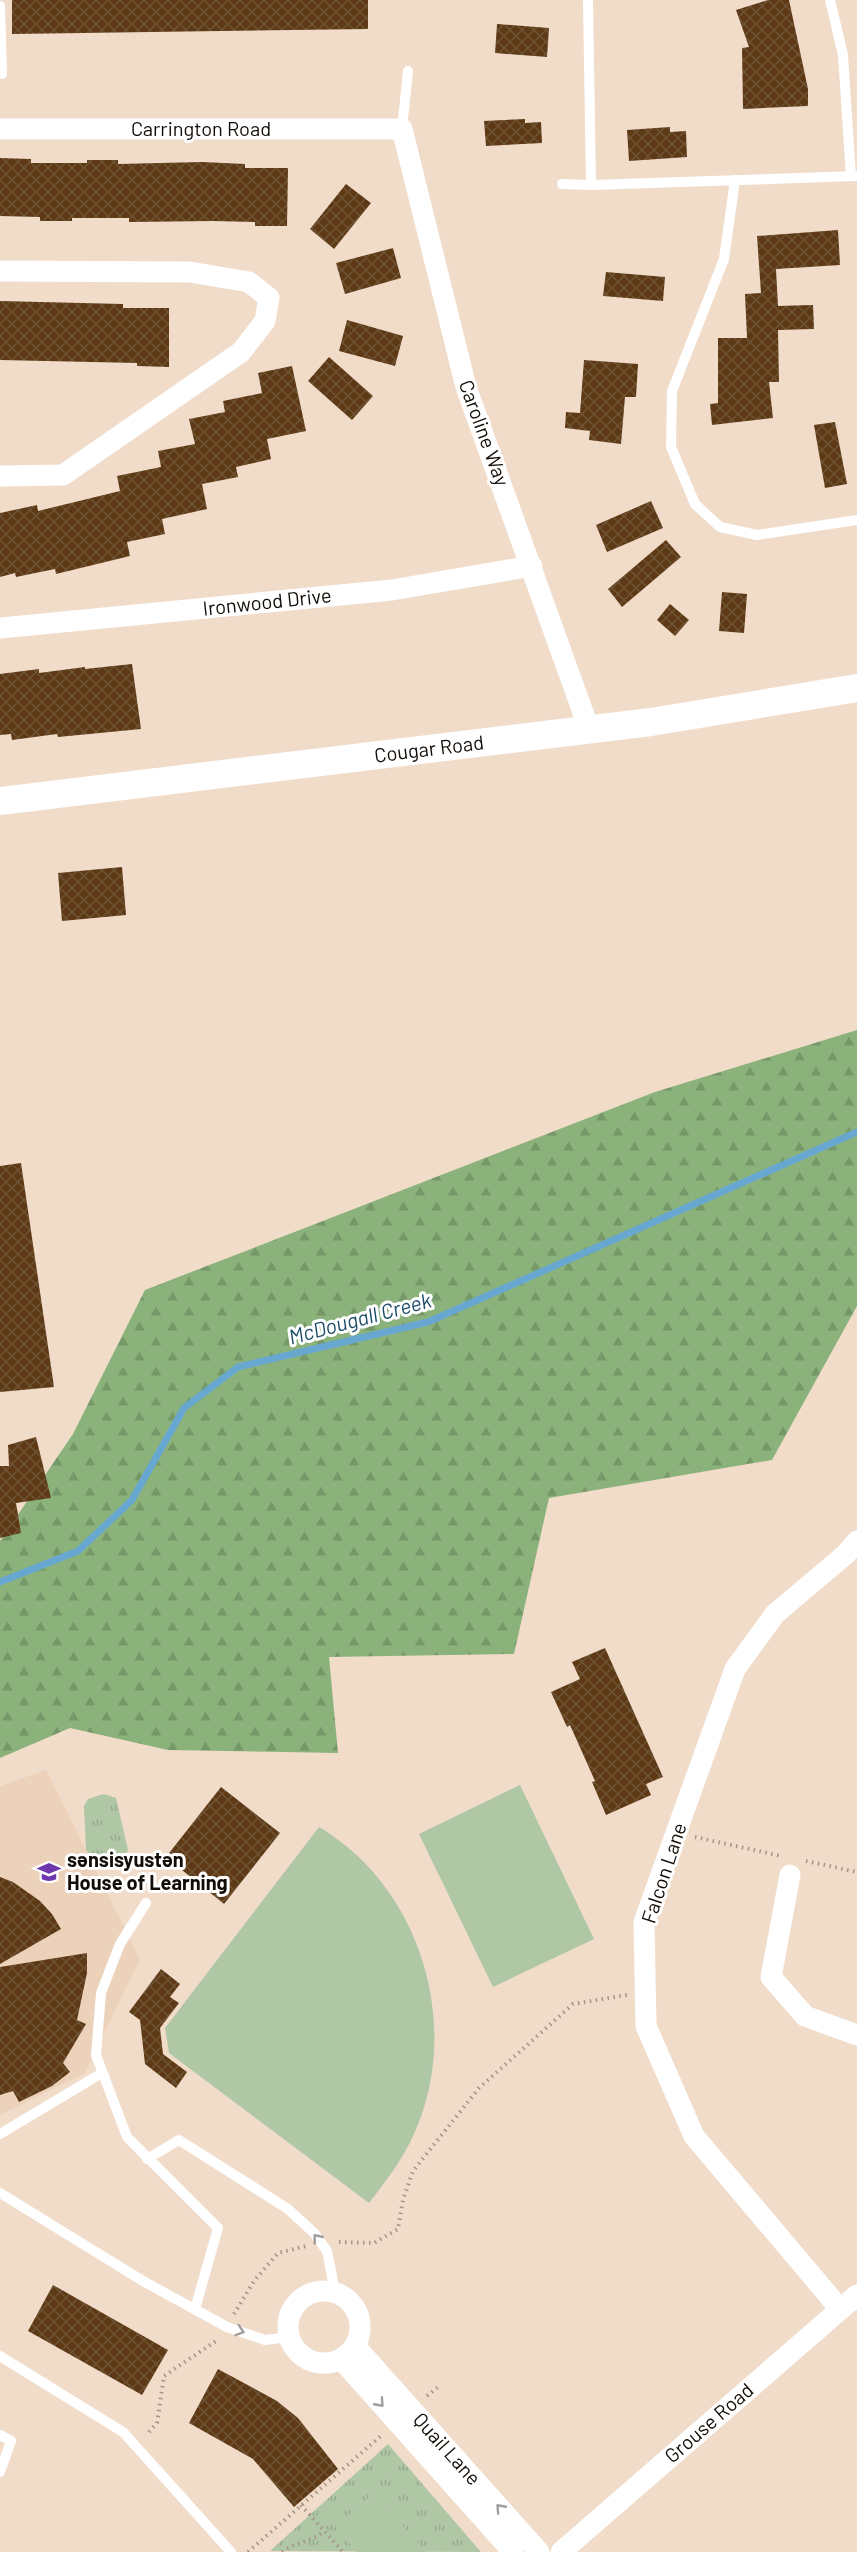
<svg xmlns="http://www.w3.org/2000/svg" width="857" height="2552" viewBox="0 0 857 2552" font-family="Barlow,sans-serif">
<defs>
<pattern id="forest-firs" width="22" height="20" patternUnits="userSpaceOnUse" patternTransform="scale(1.5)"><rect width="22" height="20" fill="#8ab27a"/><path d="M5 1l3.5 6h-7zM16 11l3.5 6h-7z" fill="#769868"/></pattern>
<pattern id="park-tufts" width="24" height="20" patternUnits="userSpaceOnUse" patternTransform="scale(1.5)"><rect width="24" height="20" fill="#afc7a5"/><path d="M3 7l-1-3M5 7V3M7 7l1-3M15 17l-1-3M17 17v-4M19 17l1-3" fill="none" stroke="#96aa8d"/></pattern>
<pattern id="building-cross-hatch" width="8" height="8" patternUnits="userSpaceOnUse" patternTransform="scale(1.5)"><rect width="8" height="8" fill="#5d3a15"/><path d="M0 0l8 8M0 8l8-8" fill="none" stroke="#6f5335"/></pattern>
</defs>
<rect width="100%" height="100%" fill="#f1dcca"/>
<path fill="#ecd2ba" d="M46 1770 140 1959 85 2073 0 2115V1786Z"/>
<path fill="url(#forest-firs)" d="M857 1030V1306L772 1460 549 1498 514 1654 329 1657 338 1753 168 1750 70 1728 0 1758V1541L73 1434 145 1290 655 1092Z"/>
<g fill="url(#park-tufts)">
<path d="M104 1794 116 1798 128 1850 126 1855 97 1864 86 1850 84 1806 88 1799Z"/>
<path d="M388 2444 481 2552 270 2551Z"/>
</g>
<g fill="#afc7a5">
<path d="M520 1785 594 1939 493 1987 419 1834Z"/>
<path d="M319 1827C421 1887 463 2026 414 2134 403 2159 386 2181 369 2203L169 2053 165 2028Z"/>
<path d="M374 2493 426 2552H357L335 2527Z"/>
</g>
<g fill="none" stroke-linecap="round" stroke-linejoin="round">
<path stroke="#68a8d0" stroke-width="7" d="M0 1582 78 1551 132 1500 184 1408 238 1367 428 1322 857 1132"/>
</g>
<g fill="url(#building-cross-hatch)">
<path d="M12 0H368V29L12 34Z"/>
<path d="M768 0H789L808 89V106L743 109 742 48 749 47 736 10Z"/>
<path d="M497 24 549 28 547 57 495 53Z"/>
<path d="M525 119V123L541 122 542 143 486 146 484 121Z"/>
<path d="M670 127V132L686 131 687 157 629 161 627 130Z"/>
<path d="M0 158 31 159V163H87V160H118V164L202 162 245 164V168H288L287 226H255V222L213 221 129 222V218H72V221H40V217L0 216Z"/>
<path d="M346 184 371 203 334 249 310 229Z"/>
<path d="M838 230 840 265 776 269 778 306 813 305 814 329 778 330 779 382H769L773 418 712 425 710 404 718 403V338H747L745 294 761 293 757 236Z"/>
<path d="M393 248 401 278 345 294 336 263Z"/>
<path d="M606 272 665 277 663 301 603 296Z"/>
<path d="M0 301 123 304V308H169V367L137 366V363L0 360Z"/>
<path d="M347 320 403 336 395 366 339 351Z"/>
<path d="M329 357 373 396 352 420 308 381Z"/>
<path d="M584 360 638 364 636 397H625L621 444 589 440 590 431 565 428 566 412 580 413Z"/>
<path d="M292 366 306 431 267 439 271 459 236 467 238 477 202 484 207 509 162 519 165 534 127 542 130 556 56 574 55 569 16 577 15 573 0 577V513L37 505 38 511 120 491 117 476 161 467 158 451 195 444 189 419 225 412 223 401 262 393 258 373Z"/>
<path d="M835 422 847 484 825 488 814 425Z"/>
<path d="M651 501 663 528 607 552 596 525Z"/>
<path d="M666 540 681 557 622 607 608 589Z"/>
<path d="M722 592 747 594 744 633 719 631Z"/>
<path d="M670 604 689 620 675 636 657 620Z"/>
<path d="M132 664 141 729 58 737 57 734 12 740 11 734 0 735V674L39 669V673L85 667V669Z"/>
<path d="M122 867 126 915 62 921 58 873Z"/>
<path d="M21 1163 54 1387 0 1392V1166Z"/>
<path d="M36 1437 51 1498 16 1503 21 1533 0 1538V1466H9L8 1445Z"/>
<path d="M605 1648 663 1777 646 1784 651 1795 606 1815 592 1782 595 1781 570 1725 567 1727 551 1692 580 1679 572 1662Z"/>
<path d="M221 1787 280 1833 224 1904 166 1857Z"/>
<path d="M0 1877 13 1882 40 1901 52 1914 61 1929 0 1964Z"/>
<path d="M87 1953V1973L77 2020 86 2024 63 2063 70 2072 52 2086 19 2102 13 2091 0 2095V1967Z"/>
<path d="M161 1969 180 1984 170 1997 179 2003 160 2028 163 2054 187 2072 176 2088 145 2064 140 2020 129 2012Z"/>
<path d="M53 2285 168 2350 142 2395 28 2331Z"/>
<path d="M218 2369 277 2401 298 2418 338 2469 294 2507 253 2459 189 2423Z"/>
</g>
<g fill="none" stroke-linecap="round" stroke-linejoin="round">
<g stroke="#a49487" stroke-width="4" stroke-dasharray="1.5 4.5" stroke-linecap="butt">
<path d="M695 1837 781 1856"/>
<path d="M806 1861 857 1872"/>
<path d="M339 2242 374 2243 398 2229 403 2200 413 2171 479 2088 573 2004 627 1995"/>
<path d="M234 2314 254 2281 278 2253 306 2246"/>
<path d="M427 2396 438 2387"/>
<path d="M149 2432 157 2423 164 2376 219 2339"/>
<path d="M301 2505 343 2552"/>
<path d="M248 2552 383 2434"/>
<path d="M282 2552C296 2541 311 2543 324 2531"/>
</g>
<g stroke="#fff" stroke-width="10">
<path d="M588 0 591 185"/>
<path d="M830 0 843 55 851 176"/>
<path d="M0 6 2 74"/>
<path d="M402 129 408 71"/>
<path d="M735 180 724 259 672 391 671 447 695 504 720 527 757 535 857 520"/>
<path d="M562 184 591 185 857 176"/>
<path d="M146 1903 120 1944 101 1993 96 2055 127 2137 218 2228 195 2309"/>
<path d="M0 2134 102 2073"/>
<path d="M147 2159 179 2140 288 2209 314 2233 327 2251 335 2292"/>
<path d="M0 2193 143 2281 227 2327 265 2340 289 2337"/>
<path d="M0 2356 123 2432 231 2552"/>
<path d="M0 2435 11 2441 0 2472"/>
</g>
<g stroke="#fff" stroke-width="21">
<path d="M0 129H402L466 387 589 729"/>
<path d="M0 271 190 272 249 282 269 298 265 321 241 352 63 475 0 476"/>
<path d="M0 628 392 590 532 566"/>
<path d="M790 1875 771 1977 805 2016 857 2035"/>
<circle cx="324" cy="2327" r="36"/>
<path d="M840 2309 694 2136 646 2026 644 1922 735 1669 775 1614 846 1554 857 1541"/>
<path d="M355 2346 539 2552"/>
<path d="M341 2359 513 2552"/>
<path d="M561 2552 857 2295"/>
</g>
<path stroke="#fff" stroke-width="28" d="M0 801 651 722 857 688"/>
</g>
<defs><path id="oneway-chevron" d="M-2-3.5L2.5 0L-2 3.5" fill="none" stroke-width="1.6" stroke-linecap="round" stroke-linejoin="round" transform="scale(1.5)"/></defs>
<g stroke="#a19e9c">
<use href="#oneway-chevron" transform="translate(317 2238) rotate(-129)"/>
<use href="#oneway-chevron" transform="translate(240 2331) rotate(18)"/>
<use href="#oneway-chevron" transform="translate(380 2403) rotate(48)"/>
<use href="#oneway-chevron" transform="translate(500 2508) rotate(-132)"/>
</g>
<defs>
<g id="school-bare" transform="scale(1.8)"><path d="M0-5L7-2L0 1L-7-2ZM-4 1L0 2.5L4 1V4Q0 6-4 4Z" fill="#6e37ae" stroke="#fff" stroke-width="2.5" paint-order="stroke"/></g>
</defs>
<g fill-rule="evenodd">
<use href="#school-bare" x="49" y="1872"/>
</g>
<g text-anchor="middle" stroke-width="6" stroke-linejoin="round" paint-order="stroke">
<g font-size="20" fill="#130d07" stroke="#fff">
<text x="201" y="136">Carrington Road</text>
<text transform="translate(484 433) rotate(70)" y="7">Caroline Way</text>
<text transform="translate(267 602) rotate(-6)" y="7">Ironwood Drive</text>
<text transform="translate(429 749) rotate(-7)" y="7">Cougar Road</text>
<text transform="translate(664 1873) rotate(-72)" y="7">Falcon Lane</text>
<text transform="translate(709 2423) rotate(-41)" y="7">Grouse Road</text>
<text transform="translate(447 2449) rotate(48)" y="7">Quail Lane</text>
</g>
<g font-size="20" font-weight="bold" fill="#130d07" stroke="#fff" text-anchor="start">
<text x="67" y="1867">sənsisyustən<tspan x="67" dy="23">House of Learning</tspan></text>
</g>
<g font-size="21" font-style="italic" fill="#1b4d69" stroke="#fff">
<text transform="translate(360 1319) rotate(-15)" y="7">McDougall Creek</text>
</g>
</g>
</svg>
